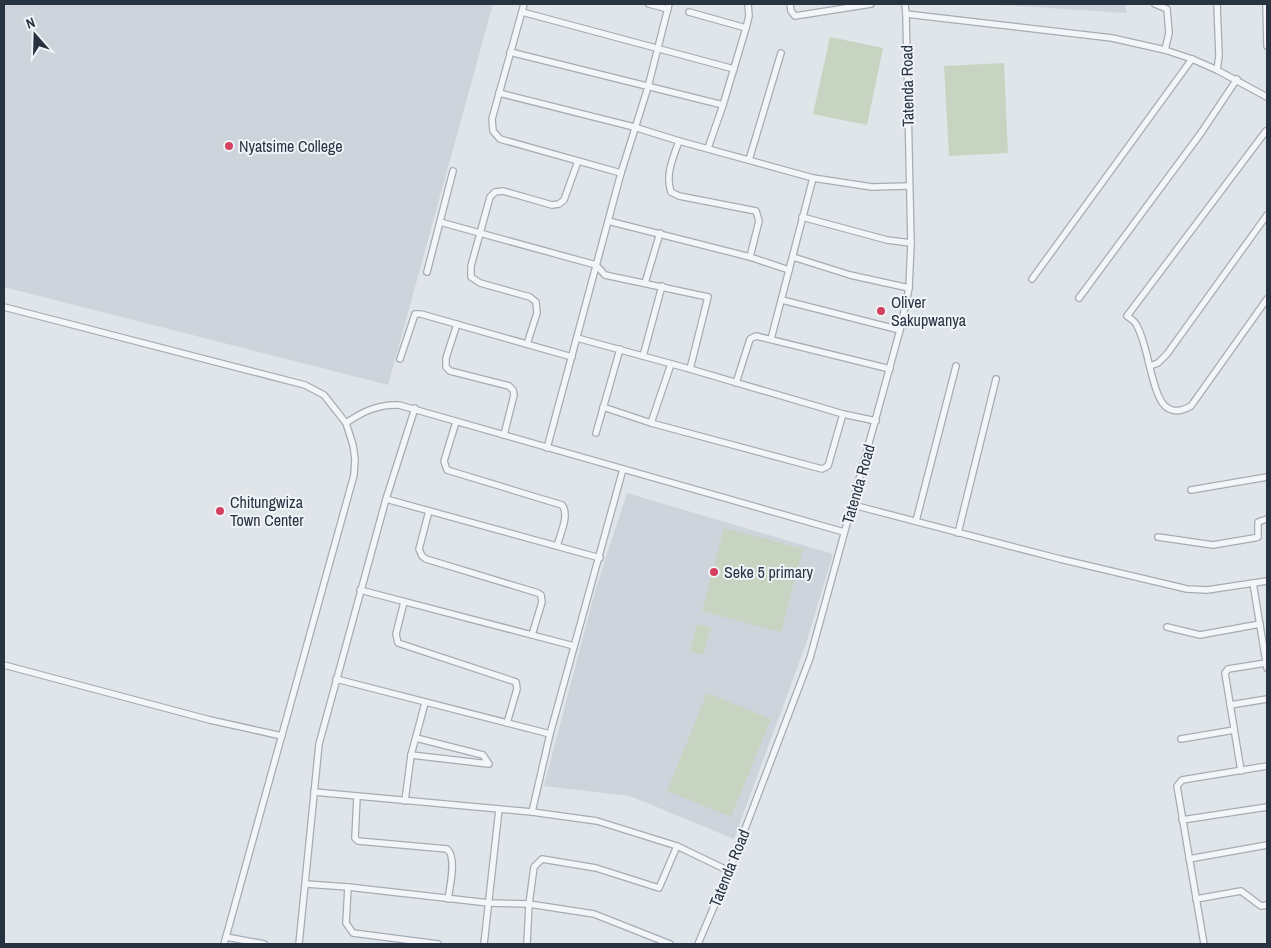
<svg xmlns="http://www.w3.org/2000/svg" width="1271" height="948" viewBox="0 0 1271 948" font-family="'Archivo Narrow',sans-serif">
<rect width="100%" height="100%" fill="#e0e5ea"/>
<g fill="#ced4dc">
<path d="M4 4H493L388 385 4 287Z"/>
<path d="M986 4H1125L1127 13Z"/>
<path d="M627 493 833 554 805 647 734 839 630 796 544 786 595 591Z"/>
</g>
<g fill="#c7d4c1">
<path d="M830 37 883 48 867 125 813 114Z"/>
<path d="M1004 63 1008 153 949 156 944 66Z"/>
<path d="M724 528 803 549 781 632 702 611Z"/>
<path d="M697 624 711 628 703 655 690 651Z"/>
<path d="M707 693 771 719 731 817 667 791Z"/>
</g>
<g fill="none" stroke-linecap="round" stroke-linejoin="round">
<g stroke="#a5acb4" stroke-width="8">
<g id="minor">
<path d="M524 4 492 119 493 131 500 139 621 173"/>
<path d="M649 4 668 9"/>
<path d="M790 4 791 11 795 16 871 4"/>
<path d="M1155 4 1167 9 1169 33 1165 50"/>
<path d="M1266 4 1267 46"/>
<path d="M522 12 734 69"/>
<path d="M689 12 746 28"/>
<path d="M906 14 1112 38 1165 50 1192 59 1217 70 1267 97"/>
<path d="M510 52 723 105"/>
<path d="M1217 70 1219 56 1217 4"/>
<path d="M499 93 634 127 679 141 813 178 872 187 909 186"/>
<path d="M1267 132 1266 131 1127 316C1130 318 1134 321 1136 324 1141 332 1147 354 1149 364 1155 385 1159 424 1191 406L1267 299"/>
<path d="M679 141C673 158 665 175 671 192L679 196 756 211 759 221 750 257"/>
<path d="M708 148 723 105 746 28 749 16 748 4"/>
<path d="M749 160 781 53"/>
<path d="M802 217 887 240 911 243"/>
<path d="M608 221 750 257 789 270"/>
<path d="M440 222 596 265 605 275 708 297 690 369"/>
<path d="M793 257 850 275 909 288"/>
<path d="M427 272 453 171"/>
<path d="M1032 279 1192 59"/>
<path d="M645 283 660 233"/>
<path d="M1079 298 1201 133 1237 79"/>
<path d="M782 300 900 330"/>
<path d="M4 307 305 385 324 395 346 423 353 445 355 459 354 475 224 944"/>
<path d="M457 324 446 358V367L450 371 509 386 513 390 514 395 504 435"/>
<path d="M577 338 690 369 843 414 876 421"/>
<path d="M771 339 813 178"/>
<path d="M527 344 537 313 536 302 530 297 480 283 471 277V266L490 197 495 192 503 191 552 205 559 204 564 200 578 161"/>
<path d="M643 356 662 286"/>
<path d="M400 359 415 314H421L572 357"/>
<path d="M671 364 651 423 822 469 828 466 843 414"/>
<path d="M1150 366 1158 363 1167 354 1267 215"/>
<path d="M736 383 750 339 756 336 890 369"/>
<path d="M603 407 651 423"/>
<path d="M456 422 444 461 447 470 562 505C570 515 560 534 557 546"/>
<path d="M346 423C362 412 378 404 399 405L844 532"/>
<path d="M596 433 620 349"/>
<path d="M547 448 621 173 648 87 669 4"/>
<path d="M1191 490 1267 477"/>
<path d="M386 499 600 558"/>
<path d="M853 505 1060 559 1187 589 1207 590 1267 581"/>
<path d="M429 511 419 549 422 556 426 559 538 593 541 595 542 602 532 635"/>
<path d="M916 521 956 366"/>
<path d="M958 533 996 379"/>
<path d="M1158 537 1213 545 1254 538 1258 537V522L1267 519"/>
<path d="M1253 583 1267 668"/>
<path d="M360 590 574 646"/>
<path d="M404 602 396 634 398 643 516 682 517 689 507 723"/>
<path d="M1167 627 1200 635 1260 624"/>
<path d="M4 665 210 720 282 736"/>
<path d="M336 679 550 734"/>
<path d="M1230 705 1267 699"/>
<path d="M1181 739 1234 730"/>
<path d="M411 755 489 764 483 755 416 738"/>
<path d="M1241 771 1225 673 1228 669 1266 663"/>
<path d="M314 792 532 812 597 821 677 846 729 871"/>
<path d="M357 797 355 838 358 841 447 849C457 857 450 886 448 899"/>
<path d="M405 801 411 755 425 703"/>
<path d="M532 812 550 734 623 469"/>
<path d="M1182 820 1267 807"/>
<path d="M1189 859 1267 845"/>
<path d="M306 884 348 887 489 903 529 904 594 914 670 944"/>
<path d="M348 887 346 923 353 933 438 944"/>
<path d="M1196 899 1241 891 1261 906 1267 905"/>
<path d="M226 937 264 944"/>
<path d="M299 944 319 744 386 499 415 408"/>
<path d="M484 944 499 809"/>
<path d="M527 944 529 904 534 867 542 859 596 868 659 888 677 846"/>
<path d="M698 944 729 871 810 658 900 330 909 288 911 243 906 14 905 4"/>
<path d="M1204 944 1177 786 1182 780 1267 766"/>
</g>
</g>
<use href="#minor" stroke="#f3f5f8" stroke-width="5.5"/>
</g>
<g fill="#d4405f" stroke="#f0f3f7" stroke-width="2">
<circle cx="229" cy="146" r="5"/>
<circle cx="881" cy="311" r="5"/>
<circle cx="220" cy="511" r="5"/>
<circle cx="714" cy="572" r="5"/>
</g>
<g text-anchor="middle" stroke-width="4" stroke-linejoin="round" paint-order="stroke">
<g font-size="16" fill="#283342" stroke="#f0f3f7">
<text transform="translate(907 86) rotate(-91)" y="6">Tatenda Road</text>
<text transform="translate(858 484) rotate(-74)" y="6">Tatenda Road</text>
<text transform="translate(729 868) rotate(-68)" y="6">Tatenda Road</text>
</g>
<g font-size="16" fill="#283342" stroke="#f0f3f7" text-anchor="start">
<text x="239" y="152">Nyatsime College</text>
<text x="891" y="308">Oliver<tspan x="891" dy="18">Sakupwanya</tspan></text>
<text x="230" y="508">Chitungwiza<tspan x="230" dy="18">Town Center</tspan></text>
<text x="724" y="578">Seke 5 primary</text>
</g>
</g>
<rect width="1271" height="948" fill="none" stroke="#283342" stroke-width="10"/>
<g transform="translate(35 35) rotate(340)" stroke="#f0f3f7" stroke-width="4" paint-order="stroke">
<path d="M0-4L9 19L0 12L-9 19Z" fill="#283342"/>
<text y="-8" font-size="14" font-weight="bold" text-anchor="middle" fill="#283342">N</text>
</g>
</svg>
